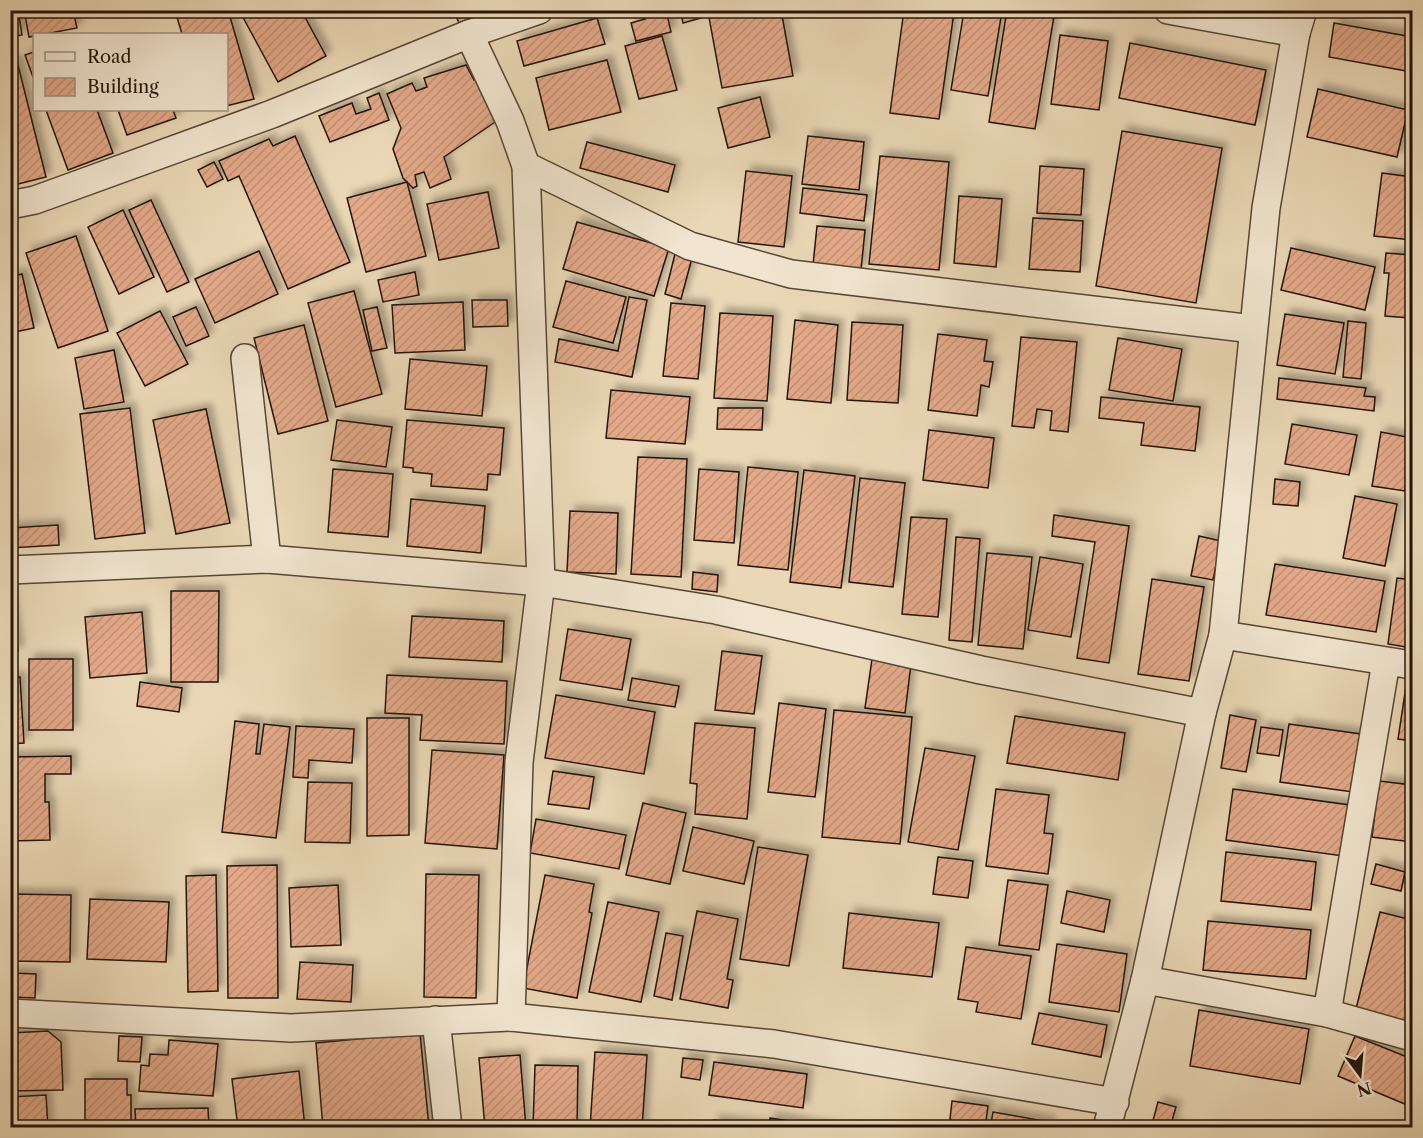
<svg xmlns="http://www.w3.org/2000/svg" width="1423" height="1138" viewBox="0 0 1423 1138" font-family="'Libre Caslon Text',serif">
<defs>
<pattern id="building-hatch" width="6" height="6" patternUnits="userSpaceOnUse" patternTransform="scale(1.5)"><rect width="6" height="6" fill="#e2a888"/><path d="M-1 1l2-2M0 6l6-6M5 7l2-2" fill="none" stroke="#c29074"/></pattern>
<filter id="shadow"><feDropShadow dx="5.5" dy="-5.5" stdDeviation="3" flood-color="#0004"/></filter>
</defs>
<rect width="100%" height="100%" fill="#ead7b5"/>
<filter id="stains"><feTurbulence type="fractalNoise" baseFrequency=".00333" numOctaves="4"/><feColorMatrix values="0 0 0 0 .2 0 0 0 0 .09 0 0 0 0 .02 0 0 0 .5 -.17"/></filter>
<radialGradient id="worn" r=".72"><stop offset=".6" stop-color="#630" stop-opacity="0"/><stop offset="1" stop-color="#630" stop-opacity=".3"/></radialGradient>
<g fill="url(#building-hatch)" stroke="#24140a" stroke-width="1.5" filter="url(#shadow)">
<path d="M10 10H18L22 35 10 37Z"/>
<path d="M24 10H73L77 28 29 37Z"/>
<path d="M188 10H228L254 99 226 106V34H182L176 14Z"/>
<path d="M239 10H301L326 56 278 82Z"/>
<path d="M472 10 475 17 459 23 454 11Z"/>
<path d="M666 10 671 32 636 41 631 23 645 19 643 11Z"/>
<path d="M680 10H699L701 18 683 23Z"/>
<path d="M781 10 793 76 722 88 708 12Z"/>
<path d="M904 10 954 12 939 119 890 113Z"/>
<path d="M1007 10H1055L1035 129 989 122Z"/>
<path d="M964 11 1001 17 988 96 951 90Z"/>
<path d="M597 18 605 44 524 66 517 41Z"/>
<path d="M1334 23 1412 37V72L1329 57Z"/>
<path d="M1060 35 1108 41 1099 110 1051 104Z"/>
<path d="M662 36 677 90 639 99 625 46Z"/>
<path d="M1130 43 1266 70 1255 125 1119 98Z"/>
<path d="M34 52V80L25 55Z"/>
<path d="M607 60 621 112 549 130 536 78Z"/>
<path d="M17 61 46 177 10 186V62Z"/>
<path d="M466 65 474 80 480 77 495 122 444 157 451 179 430 188 424 172 415 175 417 186 413 188 403 178 393 149 401 128 387 94 412 83 416 91 427 87 424 78Z"/>
<path d="M1318 89 1408 110 1397 157 1307 137Z"/>
<path d="M379 93 389 120 330 142 319 116 352 103 356 114 371 109 367 98Z"/>
<path d="M760 97 770 137 728 148 718 108Z"/>
<path d="M46 110H97L113 153 68 170Z"/>
<path d="M118 110H173L176 118 127 135Z"/>
<path d="M1122 131 1222 148 1196 303 1096 286Z"/>
<path d="M295 136 350 262 288 289 239 176 228 181 219 161 269 139 273 146Z"/>
<path d="M808 136 864 142 859 190 802 184Z"/>
<path d="M587 142 675 165 668 192 580 168Z"/>
<path d="M880 156 949 162 939 270 869 264Z"/>
<path d="M214 162 223 179 207 187 198 170Z"/>
<path d="M1040 166 1084 169 1081 215 1037 213Z"/>
<path d="M746 171 792 176 784 247 738 242Z"/>
<path d="M1382 173 1412 177V240L1374 236Z"/>
<path d="M407 182 426 256 366 272 347 198Z"/>
<path d="M803 188 867 195 864 221 800 213Z"/>
<path d="M488 192 499 248 439 260 427 204Z"/>
<path d="M959 196 1002 199 996 267 954 263Z"/>
<path d="M151 200 189 282 167 292 129 210Z"/>
<path d="M123 210 154 277 119 294 88 227Z"/>
<path d="M1033 218 1083 221 1080 272 1029 269Z"/>
<path d="M577 222 669 248 654 296 563 269Z"/>
<path d="M817 226 865 230 861 270 813 265Z"/>
<path d="M76 236 108 331 58 348 26 253Z"/>
<path d="M1291 248 1375 267 1365 310 1281 290Z"/>
<path d="M259 251 278 294 215 323 195 279Z"/>
<path d="M1386 253 1412 255 1410 318 1385 316 1389 273H1384Z"/>
<path d="M675 254 692 258 681 299 665 294Z"/>
<path d="M415 272 419 295 383 302 378 280Z"/>
<path d="M22 274 34 328 10 333V277Z"/>
<path d="M566 281 626 297 613 343 553 327Z"/>
<path d="M354 291 382 394 336 407 308 303Z"/>
<path d="M629 297 647 300 632 377 555 362 559 339 618 351Z"/>
<path d="M472 300H507L508 326 473 327Z"/>
<path d="M463 302 465 350 395 353 392 305Z"/>
<path d="M671 303 705 306 698 379 663 376Z"/>
<path d="M196 307 209 336 186 346 173 317Z"/>
<path d="M377 307 387 348 372 351 363 310Z"/>
<path d="M160 311 188 364 145 386 117 333Z"/>
<path d="M720 313 773 316 767 401 714 398Z"/>
<path d="M1285 314 1344 323 1335 374 1277 365Z"/>
<path d="M795 320 838 325 831 403 787 399Z"/>
<path d="M1348 321 1366 323 1361 379 1343 377Z"/>
<path d="M852 322 903 325 898 403 847 400Z"/>
<path d="M304 325 328 421 278 434 254 338Z"/>
<path d="M938 334 987 340 984 361 993 362 989 387 981 385 977 416 928 410Z"/>
<path d="M1021 337 1077 342 1068 432 1050 430 1052 411 1037 409 1034 428 1012 426Z"/>
<path d="M1118 338 1182 349 1173 401 1109 390Z"/>
<path d="M114 350 124 402 84 409 75 358Z"/>
<path d="M410 359 487 366 482 416 405 409Z"/>
<path d="M1279 378 1366 388 1364 396 1375 397 1374 411 1277 399Z"/>
<path d="M611 390 690 397 685 444 606 438Z"/>
<path d="M1101 397 1200 407 1195 451 1141 445 1144 423 1099 418Z"/>
<path d="M130 408 145 533 95 539 80 414Z"/>
<path d="M718 408H763L762 430 717 429Z"/>
<path d="M206 409 230 523 176 534 153 420Z"/>
<path d="M337 420 392 427 386 467 331 460Z"/>
<path d="M407 420 504 428 500 475 488 474 487 490 431 486 432 474 413 472V468L403 467Z"/>
<path d="M1292 424 1357 435 1349 475 1285 464Z"/>
<path d="M929 430 994 438 988 488 923 480Z"/>
<path d="M1381 432 1412 438 1405 491 1372 486Z"/>
<path d="M638 457 687 459 681 577 631 574Z"/>
<path d="M748 467 798 472 788 570 738 565Z"/>
<path d="M333 469 393 474 388 537 328 532Z"/>
<path d="M699 469 739 472 734 543 694 540Z"/>
<path d="M804 470 855 476 841 588 790 582Z"/>
<path d="M860 478 905 483 893 587 849 582Z"/>
<path d="M1275 479 1300 482 1298 506 1273 504Z"/>
<path d="M1355 496 1397 504 1385 566 1343 558Z"/>
<path d="M411 499 485 506 481 553 407 546Z"/>
<path d="M570 511 618 513 616 574 567 572Z"/>
<path d="M1054 515 1129 526 1109 663 1077 658 1095 542 1052 536Z"/>
<path d="M911 517 947 519 938 617 902 614Z"/>
<path d="M58 525 59 545 10 548V528Z"/>
<path d="M1199 536 1221 541 1213 580 1191 576Z"/>
<path d="M956 537 980 539 972 642 949 640Z"/>
<path d="M987 553 1032 557 1023 649 978 645Z"/>
<path d="M1040 557 1083 564 1071 637 1028 630Z"/>
<path d="M1275 564 1385 581 1376 632 1266 615Z"/>
<path d="M693 572 718 575 717 592 692 589Z"/>
<path d="M1397 578 1412 580V648L1388 644Z"/>
<path d="M1152 579 1204 587 1189 681 1138 674Z"/>
<path d="M10 591 18 651 10 652Z"/>
<path d="M171 591H219L218 682H171Z"/>
<path d="M142 612 147 673 90 678 85 617Z"/>
<path d="M412 616 504 621 502 662 409 657Z"/>
<path d="M568 629 631 639 622 690 560 680Z"/>
<path d="M722 651 762 656 754 714 715 710Z"/>
<rect x="29" y="659" width="44" height="71"/>
<path d="M872 659 911 664 905 713 865 708Z"/>
<path d="M387 675 507 681 504 744 420 740 422 715 385 713Z"/>
<path d="M10 677H20L24 743 10 744Z"/>
<path d="M632 678 679 686 675 707 628 700Z"/>
<path d="M1407 680 1412 681V741L1398 739Z"/>
<path d="M140 682 182 688 179 712 137 706Z"/>
<path d="M556 695 655 712 644 774 545 758Z"/>
<path d="M779 703 826 709 815 797 768 792Z"/>
<path d="M834 710 912 717 900 844 822 837Z"/>
<path d="M1230 715 1256 720 1246 772 1221 768Z"/>
<path d="M1015 716 1125 733 1118 780 1007 763Z"/>
<path d="M367 718H409V835L367 836Z"/>
<path d="M235 721 259 724 256 754H260L264 724 290 727 276 838 222 832Z"/>
<path d="M695 723 755 728 747 819 695 814 697 784 690 783Z"/>
<path d="M1289 724 1361 734 1353 792 1280 782Z"/>
<path d="M296 726 354 729 352 763 309 760 308 778 293 777Z"/>
<path d="M1261 727 1283 730 1279 756 1257 753Z"/>
<path d="M925 748 975 756 958 850 908 842Z"/>
<path d="M432 750 504 755 497 849 425 843Z"/>
<path d="M71 756V774H45V802H49L50 840 10 841V757Z"/>
<path d="M553 771 594 777 589 809 548 804Z"/>
<path d="M1379 781 1412 785V842L1372 837Z"/>
<path d="M308 782 352 783 350 843 305 842Z"/>
<path d="M996 789 1049 795 1044 833 1053 834 1048 874 986 866Z"/>
<path d="M1233 789 1350 805 1343 856 1226 840Z"/>
<path d="M643 803 686 813 670 884 626 875Z"/>
<path d="M536 819 626 835 619 869 530 853Z"/>
<path d="M693 827 754 841 744 884 683 871Z"/>
<path d="M758 847 808 855 789 966 740 959Z"/>
<path d="M1226 852 1316 862 1311 910 1221 901Z"/>
<path d="M938 857 973 861 968 898 933 894Z"/>
<path d="M1376 864 1405 872 1401 891 1371 884Z"/>
<path d="M277 865 278 998H228L227 866Z"/>
<path d="M426 874 479 875 476 998 424 997Z"/>
<path d="M216 875 218 991 188 992 186 876Z"/>
<path d="M545 875 594 884 589 912 592 913 577 998 523 988Z"/>
<path d="M1008 880 1048 885 1039 950 999 945Z"/>
<path d="M338 885 341 945 291 947 289 888Z"/>
<path d="M1067 891 1110 900 1104 932 1061 923Z"/>
<path d="M10 894 71 895 70 962 10 961Z"/>
<path d="M90 899 169 902 166 962 87 959Z"/>
<path d="M608 902 659 912 641 1002 589 992Z"/>
<path d="M697 911 738 919 727 979 733 980 728 1008 680 999Z"/>
<path d="M1380 912 1412 920V1023L1356 1009Z"/>
<path d="M849 913 939 923 932 977 843 968Z"/>
<path d="M1208 921 1311 930 1306 979 1203 970Z"/>
<path d="M666 933 683 936 672 1000 654 996Z"/>
<path d="M1057 944 1127 954 1119 1012 1049 1002Z"/>
<path d="M966 947 1031 956 1021 1019 976 1012 978 1002 958 999Z"/>
<path d="M300 962 353 965 351 1002 297 999Z"/>
<path d="M10 973 36 974 35 998 10 997Z"/>
<path d="M1199 1010 1309 1029 1300 1084 1190 1066Z"/>
<path d="M1039 1013 1107 1025 1101 1057 1032 1044Z"/>
<path d="M48 1031 61 1042 63 1090 10 1091V1033Z"/>
<path d="M420 1033 429 1128H323L316 1043Z"/>
<path d="M119 1036 142 1037 140 1062 118 1061Z"/>
<path d="M1355 1036 1412 1059V1107L1338 1076Z"/>
<path d="M169 1040 218 1044 213 1096 139 1091 141 1065 149 1066 150 1054 168 1055Z"/>
<path d="M595 1052 647 1055 642 1128H590Z"/>
<path d="M520 1055 526 1128H485L479 1058Z"/>
<path d="M683 1058 703 1060 700 1080 681 1077Z"/>
<path d="M714 1062 807 1074 803 1108 709 1095Z"/>
<path d="M535 1065 578 1066 577 1128H533Z"/>
<path d="M299 1071 305 1128H238L232 1079Z"/>
<path d="M85 1079H127V1095H131V1128H85Z"/>
<path d="M46 1095 48 1128H10V1097Z"/>
<path d="M952 1101 988 1106 985 1128H949Z"/>
<path d="M1158 1102 1176 1107 1171 1124 1181 1128H1151Z"/>
<path d="M208 1108 209 1128H136L135 1109Z"/>
<path d="M993 1112 1050 1122 1049 1128H990Z"/>
<path d="M770 1118 835 1128H713L714 1120 768 1127Z"/>
</g>
<g fill="none" stroke-linecap="round" stroke-linejoin="round">
<g stroke="#564535" stroke-width="30">
<g id="minor">
<path d="M1168 10 1296 33"/>
<path d="M469 34 510 121 526 166 541 582 519 762 511 1017"/>
<path d="M526 166 690 246 791 274 1253 329"/>
<path d="M10 205 35 200 272 114 469 34 539 10"/>
<path d="M245 358 267 559"/>
<path d="M10 570 267 559 541 582 716 610 981 670 1202 713"/>
<path d="M1223 635 1412 665"/>
<path d="M1145 980 1327 1013 1386 662"/>
<path d="M10 1013 291 1028 511 1017 774 1044 1115 1102"/>
<path d="M1327 1013 1412 1037"/>
<path d="M436 1020 448 1128"/>
<path d="M1107 1128 1145 980 1202 713 1223 635 1266 208 1296 33 1303 10"/>
</g>
</g>
<use href="#minor" stroke="#f1e5cf" stroke-width="27"/>
</g>
<rect width="1423" height="1138" fill="none" stroke="#ead7b5" stroke-width="36"/>
<rect x="12" y="12" width="1399" height="1114" fill="none" stroke="#24140a" stroke-width="3"/>
<rect x="18" y="18" width="1387" height="1102" fill="none" stroke="#24140a" stroke-width="1.5"/>
<rect x="33" y="33" width="195" height="78" fill="#f1e5cf" stroke="#9f9180" stroke-width="1.5"/>
<rect x="45" y="52" width="30" height="9" fill="#f1e5cf" stroke="#9f9180" stroke-width="1.5"/>
<text x="87" y="63" font-size="18" fill="#24140a">Road</text>
<rect x="45" y="78" width="30" height="18" fill="url(#building-hatch)" stroke="#9f9180" stroke-width="1.5"/>
<text x="87" y="93" font-size="18" fill="#24140a">Building</text>
<g transform="translate(1360 1075) rotate(164)" stroke="#f1e5cf" stroke-width="4.5" paint-order="stroke">
<path d="M0-4.5L10 22L0 15L-10 22Z" fill="#24140a"/>
<text y="-9" font-size="16" font-weight="bold" text-anchor="middle" fill="#24140a">N</text>
</g>
<rect width="100%" height="100%" filter="url(#stains)"/>
<rect width="100%" height="100%" fill="url(#worn)"/>
</svg>
